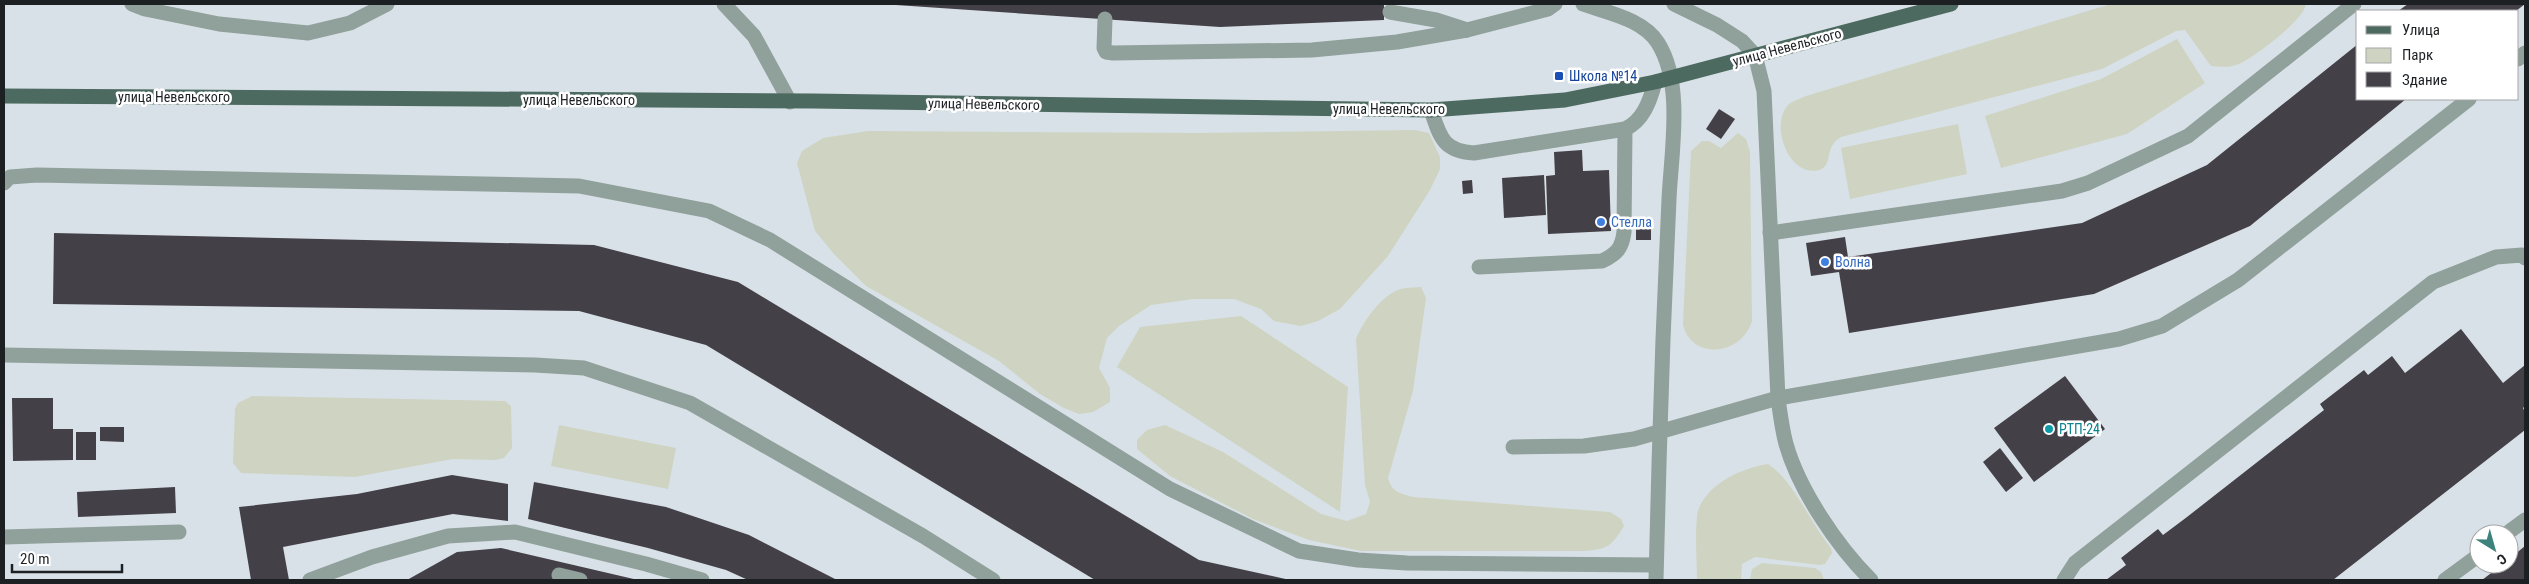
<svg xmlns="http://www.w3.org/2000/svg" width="2529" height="584" viewBox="0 0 2529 584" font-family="'Roboto Condensed',sans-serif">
<rect width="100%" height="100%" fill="#d9e1e8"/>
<g fill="#ced4c1">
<path d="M2111 4H2306C2304 20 2257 55 2241 63 2231 68 2222 67 2211 66L2185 30 2176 31 2102 69 1841 137C1823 147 1834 166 1819 170 1790 178 1769 127 1788 105 1792 101 1800 99 1806 96Z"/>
<path d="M2177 39 2205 83 2127 134 2001 168 1985 116 2101 79Z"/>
<path d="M1958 124 1967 174 1850 199 1841 148Z"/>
<path d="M1415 130 1429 133 1440 157V169L1430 190 1388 256 1340 309 1318 321 1301 326 1274 321 1261 309 1234 299H1193L1151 305 1119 326 1107 338 1099 368 1110 388V402L1093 412 1079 414 1064 408 1040 394 999 361 866 286 834 254 815 231 797 163 802 151 823 138 868 131 1199 133Z"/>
<path d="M1738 133 1746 139 1750 152 1752 321C1740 358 1690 359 1683 324L1691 151 1702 141H1709L1721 148Z"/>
<path d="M1421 287 1426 298 1413 391 1388 478C1392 492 1399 493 1413 497L1610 512 1621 519 1624 526C1612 545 1609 549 1585 551H1361L1309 540 1253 519 1170 476 1137 449V440L1147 430 1165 425 1223 452 1321 514 1347 521 1366 514 1370 502 1365 485 1356 339C1362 323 1383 293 1401 289 1407 287 1414 288 1421 287Z"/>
<path d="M1241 316 1348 387 1340 512 1117 367 1140 327Z"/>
<path d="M252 396 505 401 511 406 512 448 504 458 495 460 453 459 355 477 241 473 233 463 235 409 238 403Z"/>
<path d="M559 425 676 448 668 489 551 466Z"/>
<path d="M1768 464C1793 480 1811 524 1831 548L1832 553 1825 564 1819 565 1755 557 1742 564 1741 580H1697C1697 565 1694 519 1699 508 1710 482 1743 468 1768 464Z"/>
<path d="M1762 563 1815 568 1821 572 1824 580H1750L1752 569Z"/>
</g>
<g fill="#444047">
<path d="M881 4H1384V20L1220 27Z"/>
<path d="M2408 4H2525L2516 11H2398Z"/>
<path d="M2358 44V99H2406L2250 226 2094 294 1849 333 1839 272 1811 276 1806 243 1845 237 1848 257 2082 223 2207 165Z"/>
<path d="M1719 109 1735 119 1721 139 1706 129Z"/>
<path d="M1582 150 1583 171 1609 170 1611 231 1548 234 1546 176 1555 175 1554 152Z"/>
<path d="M1544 175 1546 215 1504 218 1502 178Z"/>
<path d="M1472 180 1473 193 1463 194 1462 181Z"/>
<rect x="1636" y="224" width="15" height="16"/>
<path d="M54 233 594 245 738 282 1199 560 1290 580H1095L706 345 579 311 53 304Z"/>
<path d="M2461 329 2503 383 2525 365V406L2523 408 2525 412V430L2333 580H2106L2126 565 2121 558 2158 529 2163 535 2187 517 2324 410 2320 404 2364 370 2368 375 2392 356 2405 373Z"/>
<path d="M2065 376 2105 429 2034 482 1994 428Z"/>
<path d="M12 398H53V429H73V460L13 461Z"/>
<path d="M100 427H124V442L100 441Z"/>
<rect x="76" y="432" width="20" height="28"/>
<path d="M2000 448 2023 478 2006 492 1983 462Z"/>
<path d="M452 475 508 484V521L453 514 283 547 289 580H251L239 507 357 494Z"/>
<path d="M534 482 666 507 749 535 837 580H748L726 570 648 548 528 519Z"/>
<path d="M175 487 176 513 78 517 77 492Z"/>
<path d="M2525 546V580H2482L2503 564H2509V559Z"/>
<path d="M501 548 638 580H407L457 552Z"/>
</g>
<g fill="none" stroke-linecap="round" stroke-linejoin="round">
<g stroke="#90a09a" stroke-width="15">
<path d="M132 4 145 9 219 24 308 33 350 23 387 4"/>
<path d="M724 4 754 36 790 102"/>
<path d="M1583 4C1608 13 1643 19 1658 43 1684 84 1671 154 1669 199 1667 246 1665 292 1663 339 1660 419 1658 500 1656 580"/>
<path d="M1674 4 1717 25 1742 41 1755 55 1764 91 1778 398C1780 413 1782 429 1786 444 1799 490 1837 546 1871 580"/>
<path d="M1390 12 1436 20 1467 30 1548 9 1555 4"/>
<path d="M1105 19 1104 48 1106 52 1113 53 1312 50 1397 42 1467 30"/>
<path d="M2518 59 2525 53"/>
<path d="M1431 110C1440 137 1443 151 1474 153L1625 129C1643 121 1650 101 1655 82"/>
<path d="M4 183 10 177 37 175 579 186 709 211 770 240 1170 489 1299 551 1358 560 1407 563 1656 565"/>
<path d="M1770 233 2062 191 2088 183 2188 136 2354 4"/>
<path d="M1479 267 1602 261C1617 254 1622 248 1624 232L1625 129"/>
<path d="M4 355 535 365 584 368 690 403 923 536 993 580"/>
<path d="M1513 447 1584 446 1634 439 1778 398 2119 339 2162 326 2238 280 2469 99"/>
<path d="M2506 534 2525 520"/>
<path d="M4 537 179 532"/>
<path d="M559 575 580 580"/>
<path d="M310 580 372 557 448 536 515 532 646 564 702 580"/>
<path d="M2064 580 2075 563 2433 282 2496 257 2522 255 2525 258"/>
<path d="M2445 580 2479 555"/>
</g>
<path stroke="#4d6a60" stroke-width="15" d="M4 96 813 101 1431 110 1565 100 1655 82 1951 4"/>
</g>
<rect fill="#1a4fb4" stroke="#fff" stroke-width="2" x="1554" y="71" width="10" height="10" rx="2.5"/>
<g fill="#3f7fe0" stroke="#fff" stroke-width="2">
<circle cx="1601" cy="222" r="5"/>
<circle cx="1825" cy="262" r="5"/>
</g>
<circle fill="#0f9aa8" stroke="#fff" stroke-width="2" cx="2049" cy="429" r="5"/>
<g text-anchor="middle" stroke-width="5" stroke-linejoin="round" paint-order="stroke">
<g font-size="14" fill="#1d2023" stroke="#fff">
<text transform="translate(1787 47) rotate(-15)" y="5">улица Невельского</text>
<text x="174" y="102">улица Невельского</text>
<text x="579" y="105">улица Невельского</text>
<text transform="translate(984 104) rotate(1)" y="5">улица Невельского</text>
<text x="1389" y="114">улица Невельского</text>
</g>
<g font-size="14" fill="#164399" stroke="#fff" text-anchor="start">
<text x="1569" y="81">Школа №14</text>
</g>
<g font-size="14" fill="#366cbe" stroke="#fff" text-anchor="start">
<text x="1611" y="227">Стелла</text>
<text x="1835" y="267">Волна</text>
</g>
<g font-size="14" fill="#0d838f" stroke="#fff" text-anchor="start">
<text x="2059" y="434">РТП-24</text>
</g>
</g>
<rect width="2529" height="584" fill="none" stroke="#1d2023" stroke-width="10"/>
<rect x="2356" y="10" width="162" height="90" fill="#ffffff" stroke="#a5a6a7"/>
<rect x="2366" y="26" width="25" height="8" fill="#4d6a60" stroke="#a5a6a7"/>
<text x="2402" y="35" font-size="15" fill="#1d2023">Улица</text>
<rect x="2366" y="48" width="25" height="15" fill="#ced4c1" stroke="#a5a6a7"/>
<text x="2402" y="60" font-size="15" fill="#1d2023">Парк</text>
<rect x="2366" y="72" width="25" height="15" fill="#444047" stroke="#a5a6a7"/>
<text x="2402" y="85" font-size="15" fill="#1d2023">Здание</text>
<g transform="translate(2494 549) rotate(143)"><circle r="24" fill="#ffffff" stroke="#a5a6a7"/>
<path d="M0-4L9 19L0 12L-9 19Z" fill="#3d837b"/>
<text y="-8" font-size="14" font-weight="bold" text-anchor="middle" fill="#1d2023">С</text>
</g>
<path d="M12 564v8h110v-8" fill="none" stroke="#1d2023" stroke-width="2.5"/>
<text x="20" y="564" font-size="15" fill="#1d2023" stroke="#ffffff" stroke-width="4" paint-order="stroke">20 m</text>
</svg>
